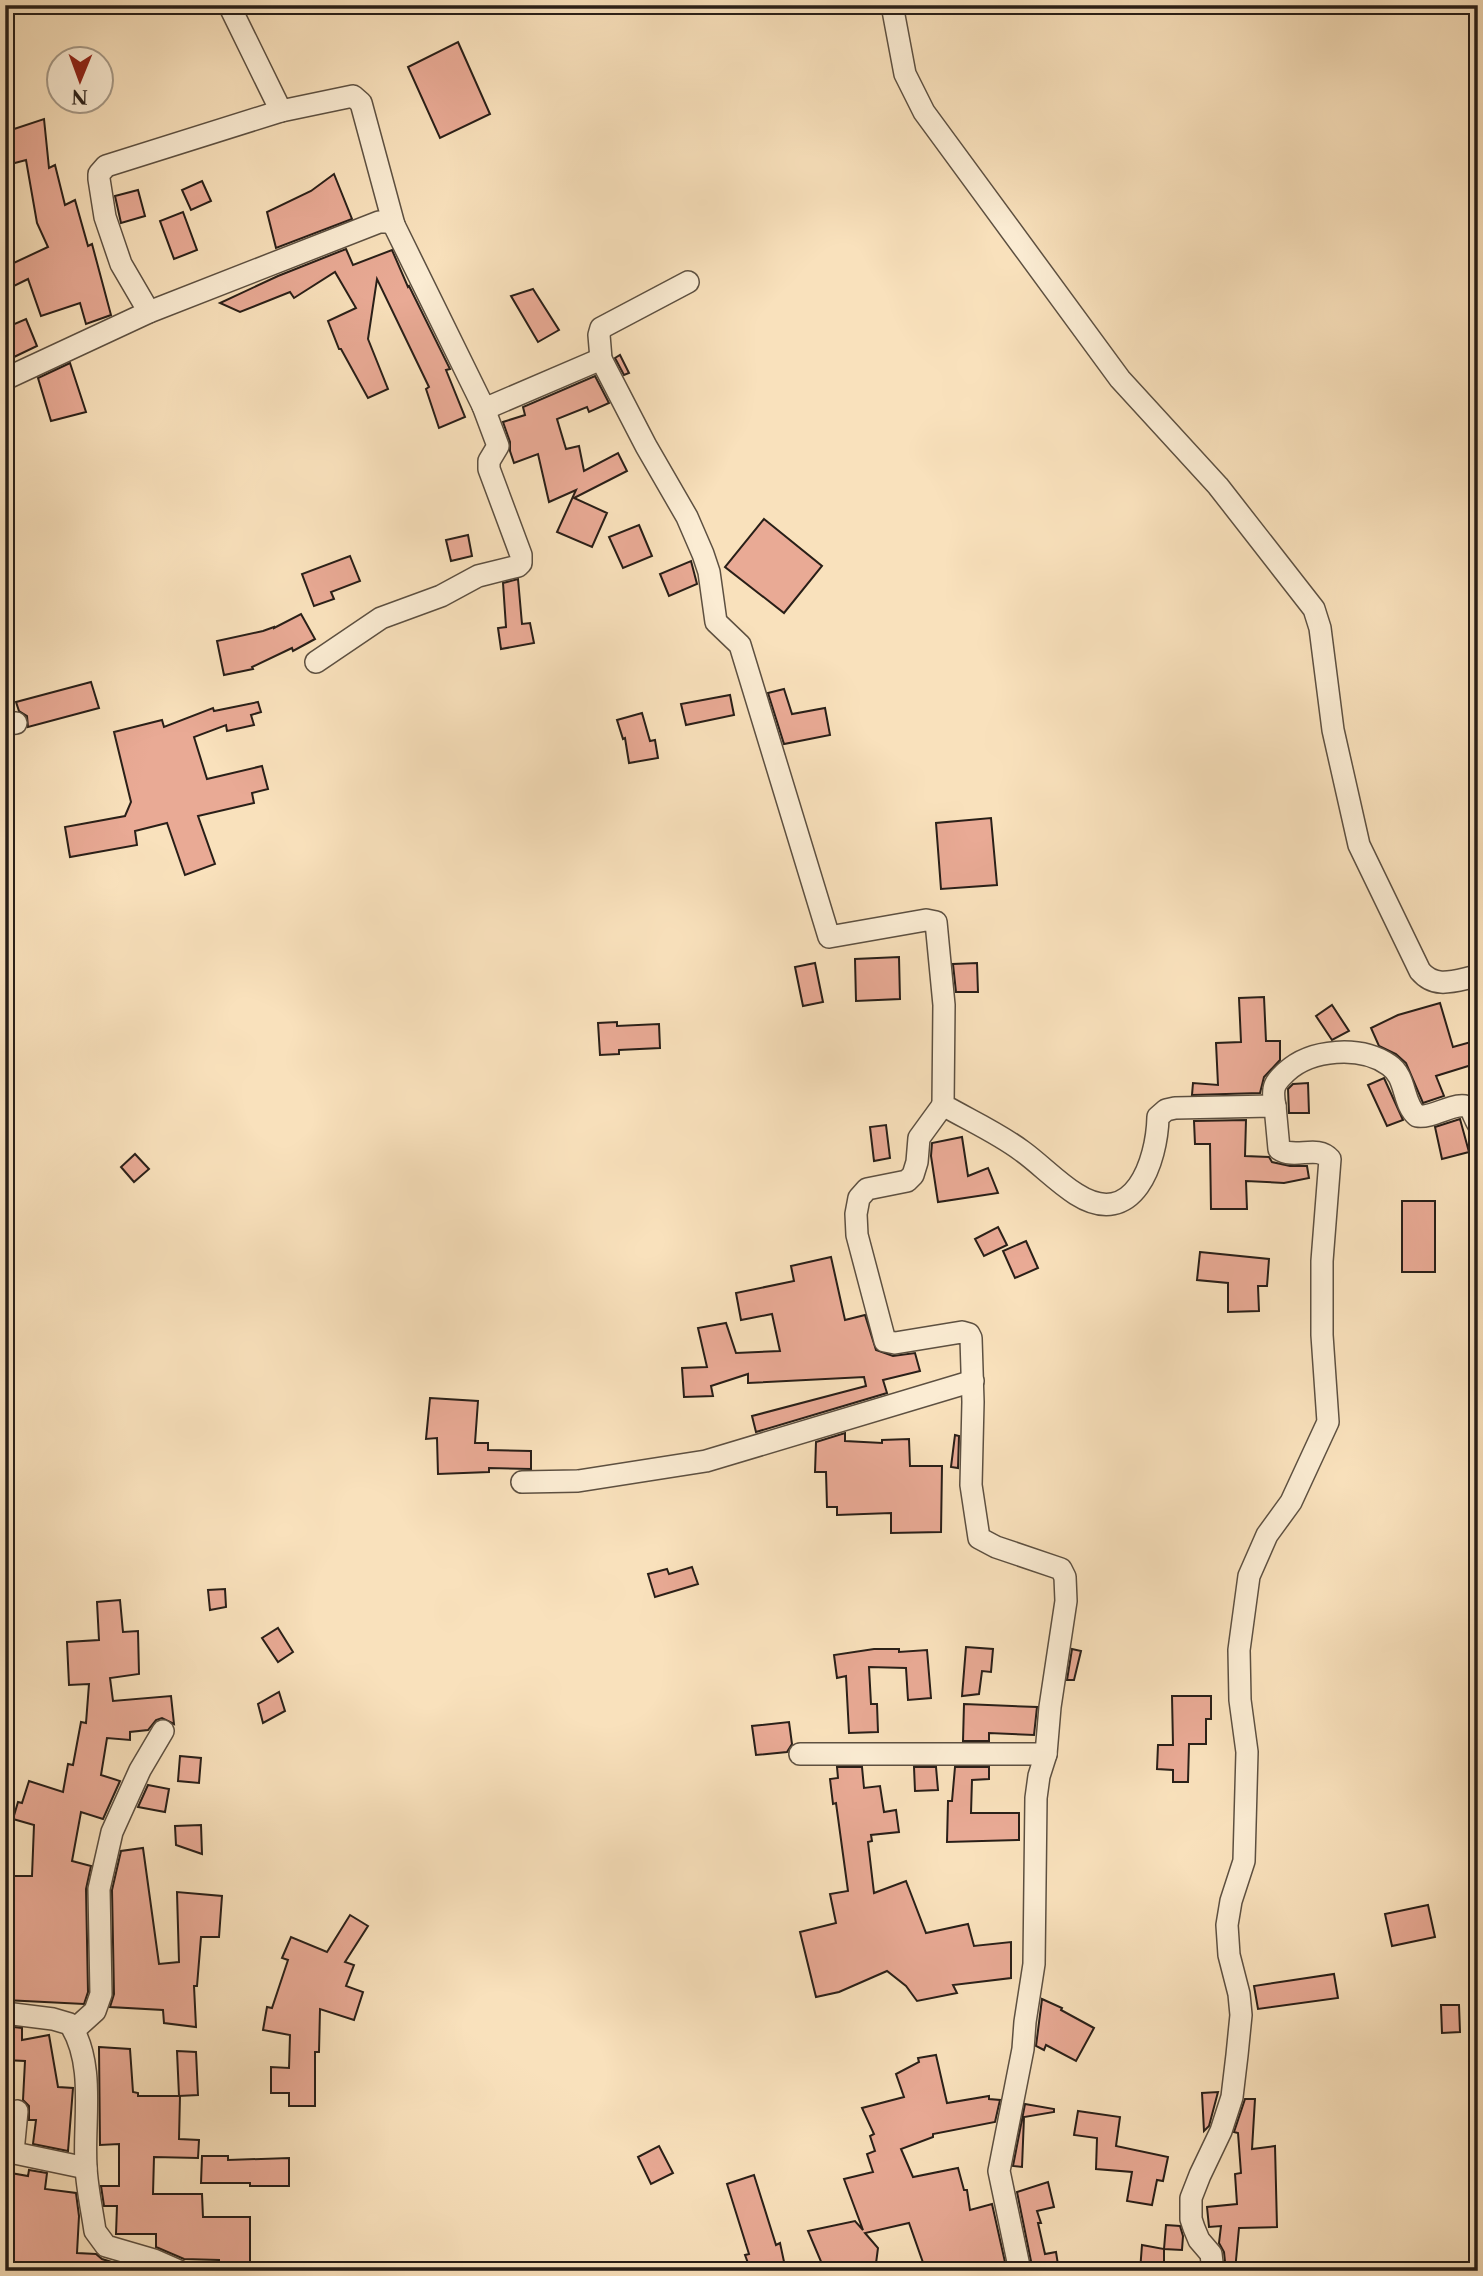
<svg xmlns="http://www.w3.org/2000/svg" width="1483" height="2276" viewBox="0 0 1483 2276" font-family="'Libre Caslon Text',serif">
<rect width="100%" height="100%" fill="#f9e1bc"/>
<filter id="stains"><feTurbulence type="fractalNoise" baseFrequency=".00286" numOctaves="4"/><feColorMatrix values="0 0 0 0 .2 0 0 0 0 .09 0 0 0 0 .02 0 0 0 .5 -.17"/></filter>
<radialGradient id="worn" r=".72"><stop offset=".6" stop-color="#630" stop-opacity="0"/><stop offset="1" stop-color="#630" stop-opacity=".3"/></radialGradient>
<g fill="#e9aa95" stroke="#291f18" stroke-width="2">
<path d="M458 42 490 114 440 138 408 67Z"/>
<path d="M44 119 49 168 55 165 65 205 75 200 88 246 92 244 111 315 86 324 80 303 41 316 28 279 14 286 5 267 48 247 37 223 26 160 11 164 5 147V132Z"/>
<path d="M334 174 352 219 276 248 267 212 311 191Z"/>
<path d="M202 181 211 201 191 210 182 190Z"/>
<path d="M138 190 145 216 121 223 115 196Z"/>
<path d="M183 212 197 250 174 259 160 221Z"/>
<path d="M346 249 353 265 392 250 408 287 409 286 450 369 446 370 465 417 439 428 426 389 429 387 377 279 368 339 388 389 368 398 341 349H339L328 321 356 308 335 272 294 298 290 292 240 312 220 303 278 276Z"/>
<path d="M533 289 559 330 538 342 511 296Z"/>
<path d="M26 319 37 346 14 357 5 328Z"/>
<path d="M620 355 629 373 624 375 615 358Z"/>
<path d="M70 363 86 412 51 421 38 378Z"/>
<path d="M595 376 609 403 589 412 587 407 557 419 566 449 579 446 584 471 618 453 627 471 574 498 607 513 592 547 557 532 576 490 549 502 538 454 514 463 510 451V442L503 422 525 415 523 407Z"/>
<path d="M764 519 822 566 784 613 725 567Z"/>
<path d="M639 525 652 556 623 568 609 537Z"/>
<path d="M468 535 472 556 451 561 446 540Z"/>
<path d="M350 556 360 581 331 592 334 599 314 606 302 574Z"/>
<path d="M691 561 697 584 669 596 660 574Z"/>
<path d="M518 579 522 624 530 623 534 643 501 649 498 628 506 627 503 583Z"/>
<path d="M301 614 315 639 293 651 292 648 252 667 253 669 224 675 217 641 263 631 274 627V628Z"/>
<path d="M91 682 99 708 28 727 27 716 19 711 16 702Z"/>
<path d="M784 689 792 714 825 708 830 735 784 744 768 693Z"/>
<path d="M730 695 734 715 686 725 681 704Z"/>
<path d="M258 702 261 712 251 715 254 725 227 731 226 725 194 737 207 779 262 766 268 789 252 793 254 803 198 816 215 864 185 875 167 823 135 831 137 845 70 857 65 827 125 816 131 802 114 732 162 720 164 727 213 708 214 711Z"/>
<path d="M642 713 650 741 655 740 658 758 629 763 625 738 623 739 617 720Z"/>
<path d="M991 818 997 885 941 889 936 823Z"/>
<path d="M899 957 900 999 856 1001 855 959Z"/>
<path d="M815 963 823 1002 803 1006 795 967Z"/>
<path d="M977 963 978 992H956L953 964Z"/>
<path d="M1264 997 1266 1041H1280V1060L1264 1077 1260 1093 1192 1095 1193 1083 1218 1085 1216 1043 1241 1042 1239 998Z"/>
<path d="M1440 1003 1453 1047 1478 1040V1063L1436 1076 1444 1096 1423 1103 1406 1063 1396 1054 1379 1046 1371 1028 1398 1015Z"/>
<path d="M1332 1005 1349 1031 1332 1040 1316 1016Z"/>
<path d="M617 1022V1026L659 1024 660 1048 619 1050V1054L600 1055 598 1023Z"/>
<path d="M1384 1078 1403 1120 1387 1126 1368 1085Z"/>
<path d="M1308 1083 1309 1113H1289L1288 1089 1293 1084Z"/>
<path d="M1460 1119 1469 1152 1442 1159 1435 1127Z"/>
<path d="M1246 1120 1245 1156 1269 1157 1272 1162 1290 1166H1307L1309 1178 1284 1183 1246 1181 1247 1209H1211L1210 1144H1195L1194 1121Z"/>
<path d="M886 1125 890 1158 874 1161 870 1127Z"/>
<path d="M962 1137 968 1176 988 1168 998 1193 938 1202 931 1156 932 1143Z"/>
<path d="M135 1154 149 1169 134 1182 121 1167Z"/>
<rect x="1402" y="1201" width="33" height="71"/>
<path d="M998 1227 1007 1245 984 1256 975 1239Z"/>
<path d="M1026 1241 1038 1268 1015 1278 1003 1251Z"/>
<path d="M1200 1252 1269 1259 1267 1286H1258L1259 1311 1228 1312V1283L1197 1280Z"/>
<path d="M831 1257 845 1320 865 1315 876 1350 893 1356 915 1353 920 1371 883 1380 887 1393 756 1432 752 1416 866 1386 864 1377 748 1383V1374L711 1386 713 1396 684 1397 682 1368 707 1367 698 1328 726 1323 736 1353 780 1351 772 1314 741 1320 736 1293 794 1281 791 1266Z"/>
<path d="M430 1398 478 1401 475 1443H488V1450L531 1451V1469L489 1468V1472L438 1474 437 1438 426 1439Z"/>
<path d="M845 1433V1441L882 1443V1440L909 1439 910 1466H942L941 1532 891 1533V1513L837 1515V1507H827L826 1472H815L816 1442Z"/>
<path d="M955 1435 959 1436 958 1468 951 1467Z"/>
<path d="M692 1567 698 1584 655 1597 648 1574 667 1569 669 1574Z"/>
<path d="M225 1589 226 1607 210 1610 208 1590Z"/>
<path d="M120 1600 123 1632 138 1631 139 1674 110 1678 113 1701 171 1696 174 1724 162 1718 156 1720 148 1730 130 1732V1740L107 1738 101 1775 120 1781 103 1819 81 1812 72 1861 91 1866 86 1889 88 1992 84 2004 5 2000V1876H32L34 1825 13 1819 18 1802 22 1803 29 1781 63 1792 68 1764 73 1765 81 1722 86 1723 89 1684 69 1685 67 1642 99 1640 97 1602Z"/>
<path d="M278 1628 293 1652 278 1662 262 1638Z"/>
<path d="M966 1647 993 1649 991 1672 982 1671 979 1694 962 1696Z"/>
<path d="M874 1649H899V1652L927 1650 931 1698 908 1700 906 1668 869 1667 871 1704H877L878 1732 849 1733 846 1676 837 1678 834 1655Z"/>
<path d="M1072 1649 1081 1651 1074 1680H1067Z"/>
<path d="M279 1692 285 1711 263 1723 258 1704Z"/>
<path d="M1172 1696H1211V1719H1206V1744H1189L1188 1782H1173V1770L1157 1769 1158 1745H1173Z"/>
<path d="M964 1704 1037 1707 1034 1735 989 1733V1741H963Z"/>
<path d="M789 1722 792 1744 787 1752 756 1755 752 1726Z"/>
<path d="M180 1756 201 1758 199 1783 178 1781Z"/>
<path d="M837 1767H862L864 1788 880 1786 884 1812 896 1810 899 1832 871 1835 872 1841 868 1842 874 1893 906 1881 926 1933 968 1924 974 1946 1011 1942V1978L953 1985 957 1993 917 2001 906 1986 887 1971 839 1992 816 1997 800 1932 836 1923 830 1894 848 1891 836 1803 833 1804 830 1779 838 1778Z"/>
<path d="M914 1767H936L938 1790 915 1791Z"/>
<path d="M955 1767H989V1779L972 1780 971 1813H1019V1840L947 1842 948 1801H952Z"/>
<path d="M148 1785 169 1789 165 1812 138 1807Z"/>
<path d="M201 1825 202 1854 176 1845 175 1826Z"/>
<path d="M143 1848 159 1964 179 1962 177 1892 222 1896 219 1937H201L197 1986H194L196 2027 164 2023 163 2010 110 2007 114 1994 112 1890 121 1851Z"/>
<path d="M1428 1905 1435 1937 1392 1946 1385 1914Z"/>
<path d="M350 1915 368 1926 345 1962 354 1965 346 1986 363 1992 354 2020 320 2009 319 2052H315V2106H289V2093H271V2067L289 2068 290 2035 263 2030 267 2007 272 2008 288 1960 282 1958 291 1937 327 1952Z"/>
<path d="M1334 1974 1338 1998 1258 2009 1254 1986Z"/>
<path d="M1042 1999 1062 2008 1061 2010 1094 2028 1076 2061 1046 2045 1044 2050 1036 2046Z"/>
<path d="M1441 2005H1459L1460 2032 1442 2033Z"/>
<path d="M5 2026 22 2028V2040L49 2035 58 2087 73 2088 68 2151 33 2144 36 2120H29V2106L23 2100 25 2061 5 2060Z"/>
<path d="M99 2047 130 2049 133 2092 138 2093V2096H180L179 2139 199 2140 198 2158 154 2157 153 2194H202L203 2217H250V2271H219V2260L184 2259 156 2247V2234H116L117 2206H104L101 2186H119V2144L100 2145Z"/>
<path d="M177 2051 196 2052 198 2095 179 2096Z"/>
<path d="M936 2055 947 2103 989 2096V2099L1000 2100 995 2122 933 2134V2137L901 2149 913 2177 958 2168 964 2190H967L970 2210 992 2204 1007 2271H926L909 2223 865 2233 878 2248 875 2271H825L808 2231 855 2221 863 2230 844 2179 873 2172 867 2154 875 2151 870 2136 874 2134 862 2108 904 2097 896 2074 919 2062 918 2058Z"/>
<path d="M1218 2092 1209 2126 1204 2131 1202 2093Z"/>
<path d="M1245 2099H1255L1252 2149 1275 2146 1277 2227 1239 2228 1235 2271H1226L1224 2252 1219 2243 1221 2226 1209 2227 1207 2207 1237 2204 1235 2174 1241 2173 1238 2133 1234 2132Z"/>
<path d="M1025 2104 1054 2109V2112L1024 2117 1022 2167 1013 2166Z"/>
<path d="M1078 2111 1120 2117 1116 2146 1168 2157 1163 2181 1157 2180 1152 2205 1127 2201 1132 2172 1096 2169 1097 2138 1074 2135Z"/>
<path d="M659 2146 673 2173 651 2184 638 2157Z"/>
<path d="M202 2156H228V2160L289 2158V2186H250V2183H201Z"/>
<path d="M29 2170 47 2173 45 2189 76 2193 79 2216 77 2253 96 2254 102 2259 141 2271H5V2211L9 2195 5 2194V2172L28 2176Z"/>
<path d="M754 2175 776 2245 780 2243 786 2271H751L745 2255 749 2254 727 2184Z"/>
<path d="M1048 2182 1054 2207 1037 2211 1041 2223H1038L1045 2254 1056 2252 1059 2271H1033L1017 2192Z"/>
<path d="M1166 2225 1180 2226 1183 2236 1182 2250 1164 2249Z"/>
<path d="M1142 2245 1164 2249V2271H1140Z"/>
</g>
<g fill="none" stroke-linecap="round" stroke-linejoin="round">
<g stroke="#5d5041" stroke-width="24">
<g id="minor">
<path d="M229 5 281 111"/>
<path d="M892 5 905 74 924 112 1120 379 1218 486 1314 609 1320 628 1333 730 1359 845 1420 971C1436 990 1456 980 1478 976"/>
<path d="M688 282 601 328 599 335 601 359 646 446 687 517 703 554 709 572 716 622 740 645 829 937 926 920 936 922 944 1005 943 1105C969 1120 998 1133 1022 1151 1040 1164 1057 1182 1076 1194 1134 1231 1157 1161 1158 1117L1166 1110 1175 1108 1275 1106 1279 1149C1295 1160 1317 1144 1330 1159L1322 1261V1335L1328 1422 1291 1502 1267 1535 1249 1576 1239 1650 1240 1700 1247 1752 1244 1861 1231 1901 1227 1925 1229 1955 1239 1994 1241 2015 1237 2055 1232 2097 1221 2131 1200 2175 1191 2198V2219L1194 2228 1199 2240 1211 2254 1213 2271"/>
<path d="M149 312 121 264 105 217 99 179V174L106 166 281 111 353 96 361 103 394 225"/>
<path d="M5 379 149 312 379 222H388L394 225 483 406 489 407 601 359"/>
<path d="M316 662 381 618 441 596 478 576 518 566 521 563V555L489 469V461L498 446 483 406"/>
<path d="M5 724 16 723"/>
<path d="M943 1105 919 1138 917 1162 913 1175 907 1181 867 1189 859 1198 856 1214 857 1235 885 1341 895 1343 962 1332 969 1334 971 1338 973 1402 971 1485 979 1538 996 1547 1061 1569 1065 1577 1066 1601 1050 1707 1046 1754 1039 1776 1036 1798 1034 1964 1025 2022 1023 2049 999 2171 1020 2271"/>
<path d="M1275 1106C1274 1101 1273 1095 1274 1089 1275 1082 1281 1077 1286 1072 1311 1049 1360 1045 1389 1065 1407 1077 1402 1103 1417 1116 1433 1119 1459 1099 1469 1108 1473 1111 1475 1120 1478 1124"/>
<path d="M522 1482 578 1481 706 1461 973 1381"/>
<path d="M800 1754H1046"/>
<path d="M5 2013 53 2019 70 2024C96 2065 83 2121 86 2167 87 2188 92 2210 95 2231L106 2246 154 2260 179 2271"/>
<path d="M74 2030 95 2011 101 1994 99 1889 112 1832 140 1770 163 1731"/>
<path d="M5 2151 86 2168"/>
<path d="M13 2152 17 2111"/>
</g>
</g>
<use href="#minor" stroke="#fbecd3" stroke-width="21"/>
</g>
<rect width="1483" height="2276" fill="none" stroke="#f9e1bc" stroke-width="28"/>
<rect x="7" y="7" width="1469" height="2262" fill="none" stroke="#291f18" stroke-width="3.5"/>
<rect x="14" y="14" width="1455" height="2248" fill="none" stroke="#291f18" stroke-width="2"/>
<g transform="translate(80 80) rotate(181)"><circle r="33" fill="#fbecd3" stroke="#a79a88" stroke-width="2"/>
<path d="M0-5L12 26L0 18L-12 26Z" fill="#8f2418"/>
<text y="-10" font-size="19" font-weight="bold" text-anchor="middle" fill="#291f18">N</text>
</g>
<rect width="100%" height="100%" filter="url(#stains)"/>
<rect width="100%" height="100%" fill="url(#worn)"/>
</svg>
